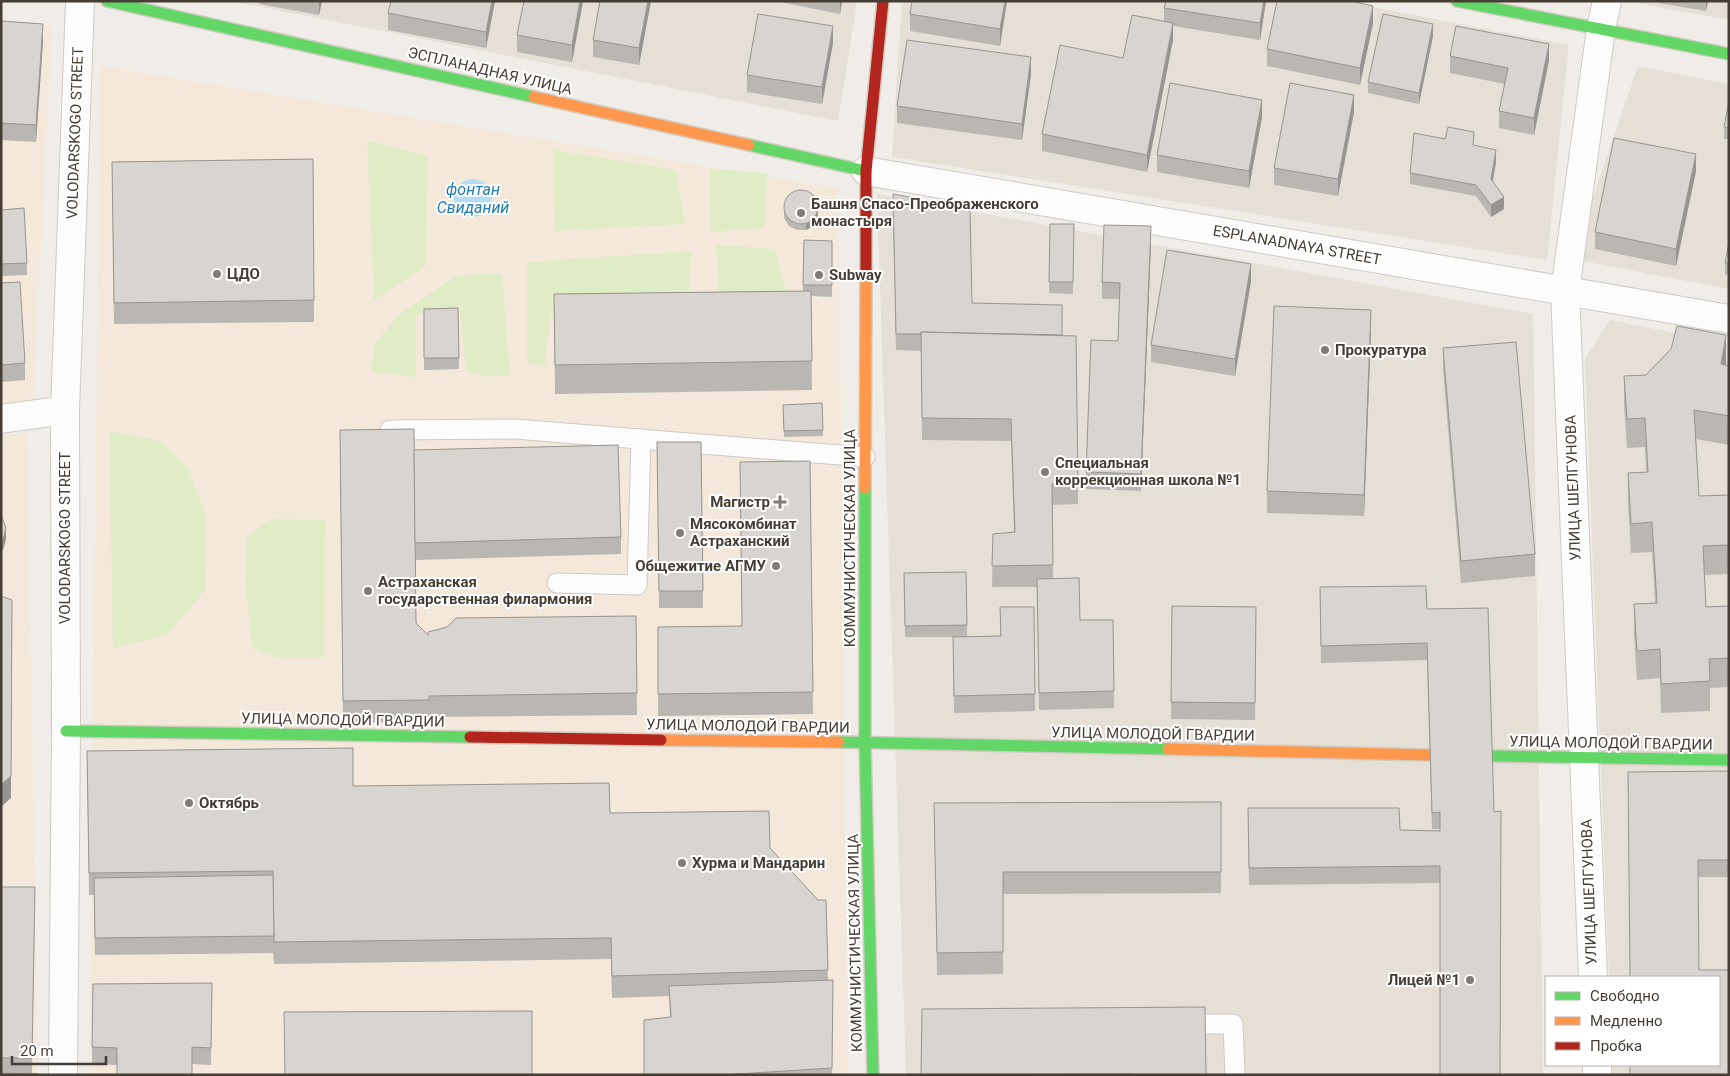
<svg xmlns="http://www.w3.org/2000/svg" width="1730" height="1076" viewBox="0 0 1730 1076" font-family="Roboto,sans-serif">
<rect width="100%" height="100%" fill="#f0ede8"/>
<g fill="#e5dfd5">
<path d="M231 1H857L838 121Z"/>
<path d="M902 1H1341L1569 45 1547 260 892 157Z"/>
<path d="M1631 1H1729V20L1631 2Z"/>
<path d="M1638 66 1729 84V289L1572 259Z"/>
<path d="M877 194 1533 314 1543 1075H906Z"/>
<path d="M1610 320 1729 344V1075H1613L1612 1065H1719V977H1609L1585 359Z"/>
</g>
<g fill="#f4e8da">
<path d="M1 19 52 27 33 404 1 407Z"/>
<path d="M100 66 838 188 848 1075H89Z"/>
<path d="M27 432 38 1075H1V436Z"/>
</g>
<g fill="#dfecc6">
<path d="M367 140 428 156 426 266 374 300Z"/>
<path d="M554 150 676 170 685 224 555 231Z"/>
<path d="M709 169 767 173 765 228 711 232Z"/>
<path d="M716 245 775 249 790 306 719 304Z"/>
<path d="M691 251 688 314H551L545 365 527 364V262Z"/>
<path d="M479 273 502 274 510 375 487 376 466 372 460 309 416 315V377L371 372 374 344 401 313 455 277Z"/>
<path d="M109 431 160 441 188 468 206 516 205 590 167 635 113 648Z"/>
<path d="M270 519 325 520 324 657H273L253 649 245 584 247 537Z"/>
</g>
<circle fill="#b5dcf1" cx="473" cy="198" r="19"/>
<g fill="none" stroke-linecap="round" stroke-linejoin="round">
<g stroke="#cecbc5" stroke-width="21">
<g id="lane">
<path d="M390 430 515 429 865 457"/>
<path d="M557 583 637 585 641 439"/>
<path d="M1181 1024H1233L1235 1075"/>
</g>
</g>
<g stroke="#cecbc5" stroke-width="30">
<g id="street">
<path d="M866 171 1729 319"/>
<path d="M1 419 65 410"/>
<path d="M1593 977 1565 291 1601 29 1607 1"/>
<path d="M1597 1065V1075"/>
<path d="M63 1075 66 731 65 410 80 1"/>
</g>
</g>
<g stroke="#d1ccc0" stroke-width="14">
<g id="fast">
<path d="M107 1 534 97"/>
<path d="M1457 1 1729 54"/>
<path d="M749 145 866 171"/>
<path d="M865 488V743L873 1075"/>
<path d="M66 731 470 737"/>
<path d="M839 742 1168 749"/>
<path d="M1492 756 1729 760"/>
</g>
</g>
<g stroke="#d1ccc0" stroke-width="14">
<g id="slow">
<path d="M534 97 749 145"/>
<path d="M865 488 866 276"/>
<path d="M661 740 839 742"/>
<path d="M1168 749 1429 755"/>
</g>
</g>
<g stroke="#d1ccc0" stroke-width="14">
<g id="jam">
<path d="M866 276V171L883 1"/>
<path d="M470 737 661 740"/>
</g>
</g>
<use href="#lane" stroke="#fdfcfc" stroke-width="19"/>
<use href="#street" stroke="#fdfcfc" stroke-width="28"/>
<use href="#fast" stroke="#63d668" stroke-width="11"/>
<use href="#slow" stroke="#ff974d" stroke-width="11"/>
<use href="#jam" stroke="#b3261e" stroke-width="11"/>
</g>
<g fill="#bab6b2">
<path d="M259 1H322L319 15 259 4Z"/>
<path d="M391 1H495L486 48 388 30V13Z"/>
<path d="M583 1 572 62 517 52V35Z"/>
<path d="M600 1H651L639 65 593 57V40Z"/>
<path d="M775 1H842L840 14Z"/>
<path d="M1007 1 1000 46 910 31V14Z"/>
<path d="M1166 1H1266L1260 40 1173 26V40L1147 172 1042 151V134L1123 58 1164 21V8Z"/>
<path d="M1658 1H1708L1706 11 1658 3Z"/>
<path d="M1 21 43 41 36 142 1 140Z"/>
<path d="M1373 23 1360 85 1267 66V49Z"/>
<path d="M1433 36 1419 104 1368 93V82Z"/>
<path d="M833 43 822 104 747 92V75Z"/>
<path d="M1450 56 1549 60 1534 135 1499 128V111L1505 84 1450 73Z"/>
<path d="M1031 74 1022 140 897 123V106Z"/>
<path d="M1729 101V139H1724V127Z"/>
<path d="M1354 112 1338 196 1274 185V168Z"/>
<path d="M1262 117 1249 188 1157 172V155Z"/>
<path d="M1474 146 1496 162 1493 181 1504 209 1491 217 1476 196 1410 184V173Z"/>
<path d="M313 159 314 322 114 324 112 162Z"/>
<path d="M1696 171 1676 266 1595 249V232Z"/>
<path d="M784 209 818 217 814 226 806 230H797L789 226 784 218Z"/>
<path d="M1 210 27 263V275L1 276Z"/>
<path d="M893 211 972 303 1062 335 1078 483V504L1053 505V578L1080 620H1113L1114 708 1039 710 1037 587H992L993 534 1014 533 1011 441 922 440 921 351 896 350Z"/>
<path d="M1050 224H1074L1073 294 1049 293Z"/>
<path d="M804 240 832 241V297L811 296 812 390 555 394 554 294 803 291Z"/>
<path d="M1729 242V275L1725 274V263Z"/>
<path d="M1151 243 1141 491 1086 489V472L1118 341 1120 299H1102V282Z"/>
<path d="M1251 281 1235 376 1151 362V345Z"/>
<path d="M1 283 25 363V380L1 382Z"/>
<path d="M458 308 459 369 424 370V309Z"/>
<path d="M1371 332 1364 516 1267 513V491Z"/>
<path d="M1443 348 1535 554V576L1461 583 1443 370Z"/>
<path d="M1671 349 1729 366V445L1696 439 1699 496 1729 495V574L1704 575 1706 607 1729 606V687L1710 688V711L1661 713 1660 678 1637 680 1634 634V604L1655 603 1652 552 1631 553 1628 502V473L1646 472 1645 447 1627 448 1624 405V376L1646 375Z"/>
<path d="M822 403 823 436 784 437 783 405Z"/>
<path d="M657 442H701L703 608H659Z"/>
<path d="M340 452H414L621 537V554L416 560V623L428 635 636 616 637 715 429 717V722L343 723Z"/>
<path d="M810 461 813 714 658 716V627L741 626Z"/>
<path d="M966 572 967 636H1000V607L1035 694V711L954 713 953 637H905L904 573Z"/>
<path d="M1320 587 1427 609 1488 608 1440 883 1249 885 1248 808 1400 830 1440 831V829H1432L1427 660 1321 663Z"/>
<path d="M1172 606 1256 607 1255 720 1171 719Z"/>
<path d="M87 751 353 786 610 813 770 848 818 900H826L828 980H833L832 1075H644L670 1018 669 996 612 998 611 959 274 964 273 953 95 955 94 895H89Z"/>
<path d="M1729 771V877H1698L1629 977Z"/>
<path d="M1221 802V893L1003 894V974L937 975 934 803Z"/>
<path d="M1 887H35L32 1074 1 1075Z"/>
<path d="M212 983 211 1065 192 1064 117 1065 92 1064 93 984Z"/>
<path d="M922 1009 1206 1075H921Z"/>
</g>
<g fill="#979491">
<path d="M319 1H322L319 15Z"/>
<path d="M492 1H495L486 48V32Z"/>
<path d="M580 1H583L572 62V45Z"/>
<path d="M648 1H651L639 65V48Z"/>
<path d="M840 1H842L840 14Z"/>
<path d="M1005 1H1007L1000 46V29Z"/>
<path d="M1264 1H1266L1260 40V23Z"/>
<path d="M1706 1H1708L1706 11Z"/>
<path d="M1373 6V23L1360 85V68Z"/>
<path d="M1173 23V40L1147 172V155Z"/>
<path d="M43 24V41L36 142V125Z"/>
<path d="M1433 24V36L1419 104V93Z"/>
<path d="M833 26V43L822 104V87Z"/>
<path d="M1549 44V60L1534 135V118Z"/>
<path d="M1031 57V74L1022 140V124Z"/>
<path d="M1354 95V112L1338 196V179Z"/>
<path d="M1262 100V117L1249 188V171Z"/>
<path d="M1496 150V162L1491 190V179Z"/>
<path d="M1696 154V171L1676 266V249Z"/>
<path d="M1504 197V209L1491 217V205Z"/>
<path d="M818 211V217L814 226 806 230V224Z"/>
<path d="M1151 226V243L1141 491V474Z"/>
<path d="M1251 264V281L1235 376V359Z"/>
<path d="M1371 310V332L1364 516V495Z"/>
<path d="M1726 335V365L1721 394V364Z"/>
<path d="M6 528V540L3 550 1 551V540Z"/>
<path d="M12 600 11 798 1 807V785Z"/>
</g>
<g fill="#d8d4cf" stroke="#979491">
<path d="M391 1H492L486 32 388 13Z"/>
<path d="M524 1H580L572 45 517 35Z"/>
<path d="M600 1H648L639 48 593 40Z"/>
<path d="M912 1H1005L1000 29 910 14Z"/>
<path d="M1166 1H1264L1260 23 1164 8Z"/>
<path d="M1277 1H1351L1373 6 1360 68 1267 49Z"/>
<path d="M758 14 833 26 822 87 747 75Z"/>
<path d="M1383 14 1433 24 1419 93 1368 82Z"/>
<path d="M1132 15 1173 23 1147 155 1042 134 1060 45 1123 58Z"/>
<path d="M1 21 43 24 36 125 1 123Z"/>
<path d="M1456 26 1549 44 1534 118 1499 111 1508 68 1450 56Z"/>
<path d="M907 40 1031 57 1022 124 897 106Z"/>
<path d="M1170 83 1262 100 1249 171 1157 155Z"/>
<path d="M1290 83 1354 95 1338 179 1274 168Z"/>
<path d="M1729 101V128L1724 127Z"/>
<path d="M1448 127 1474 132 1473 145 1496 150 1491 179 1504 197 1491 205 1476 185 1410 173 1414 133 1445 139Z"/>
<path d="M1614 138 1696 154 1676 249 1595 232Z"/>
<path d="M313 159 314 300 114 303 112 162Z"/>
<circle cx="801" cy="207" r="17"/>
<path d="M893 194 970 208 972 303 1062 305V335L921 332V334H896Z"/>
<path d="M24 208 27 263 1 264V210Z"/>
<path d="M1050 224H1074L1073 282H1049Z"/>
<path d="M1104 225 1151 226 1141 474 1086 472 1091 340 1118 341 1120 283 1102 282Z"/>
<path d="M804 240 832 241V285H803Z"/>
<path d="M1729 242V263H1725Z"/>
<path d="M1167 250 1251 264 1235 359 1151 345Z"/>
<path d="M20 282 25 363 1 365V283Z"/>
<path d="M811 291 812 361 555 365 554 294Z"/>
<path d="M1274 306 1371 310 1364 495 1267 491Z"/>
<path d="M458 308 459 358H424V309Z"/>
<path d="M1677 326 1726 335 1721 364 1729 366V416L1694 410 1699 496 1729 495V545L1703 546 1706 607 1729 606V658L1709 659 1710 681 1661 684 1660 649 1637 651 1634 604 1657 603 1652 522 1631 524 1628 473 1648 472 1645 418 1627 419 1624 376 1646 375 1671 349Z"/>
<path d="M921 332 1076 336 1078 483 1052 484 1053 565 992 566 993 534 1015 532 1011 419 922 418Z"/>
<path d="M1516 342 1535 554 1461 561 1443 348Z"/>
<path d="M822 403 823 430 784 431 783 405Z"/>
<path d="M414 429 416 623 428 635V632L447 627 456 618 636 616 637 693 429 696V700L343 701 340 430Z"/>
<path d="M657 442H701L703 591H659Z"/>
<path d="M618 445 621 537 415 543 414 450Z"/>
<path d="M810 461 813 692 658 694V627L742 626 740 462Z"/>
<path d="M1 515 6 528 3 539 1 540Z"/>
<path d="M966 572 967 625 905 626 904 573Z"/>
<path d="M1079 578 1080 620H1113L1114 691 1039 693 1037 579Z"/>
<path d="M1426 586 1427 609 1488 608 1494 812 1501 811 1500 1075H1440V866L1249 868 1248 808H1399L1400 830 1440 831V812L1432 813 1427 643 1321 646 1320 587Z"/>
<path d="M1 596 12 600 11 776 1 785Z"/>
<path d="M1172 606 1256 607 1255 703 1171 702Z"/>
<path d="M1000 607H1034L1035 694 954 696 953 637 1001 636Z"/>
<path d="M353 748V786L609 783 610 813 769 811 770 848 818 900H826L828 970 612 976 611 938 274 942 273 871 89 873 87 751Z"/>
<path d="M1729 771V860H1698L1699 970H1729V1075H1630V1065H1719V977H1630L1628 772Z"/>
<path d="M1221 802V872H1003V952L937 953 934 803Z"/>
<path d="M273 875 274 936 95 938 94 878Z"/>
<path d="M1 887H35L32 1058H1Z"/>
<path d="M833 980 832 1068 722 1075H644V1020L671 1017 669 986Z"/>
<path d="M212 983 211 1048 192 1047V1075H117V1048L92 1047 93 984Z"/>
<path d="M1205 1007 1206 1075H1133V1074L921 1075 922 1009Z"/>
<path d="M532 1011V1075H285L284 1012Z"/>
<path d="M1 1073 38 1074 1 1075Z"/>
</g>
<g fill="#827b73" stroke="#fff" stroke-width="2">
<circle cx="801" cy="213" r="5"/>
<circle cx="217" cy="274" r="5"/>
<circle cx="819" cy="275" r="5"/>
<circle cx="1325" cy="350" r="5"/>
<circle cx="1045" cy="472" r="5"/>
<path d="M777.5 494.5h5v5h5v5h-5v5h-5v-5h-5v-5h5z"/>
<circle cx="680" cy="533" r="5"/>
<circle cx="776" cy="566" r="5"/>
<circle cx="368" cy="591" r="5"/>
<circle cx="189" cy="803" r="5"/>
<circle cx="682" cy="863" r="5"/>
<circle cx="1470" cy="980" r="5"/>
</g>
<g text-anchor="middle" stroke-width="4" stroke-linejoin="round" paint-order="stroke">
<g font-size="15" fill="#463e34" stroke="#fff">
<text transform="translate(490 71) rotate(13)" y="5">ЭСПЛАНАДНАЯ УЛИЦА</text>
<text transform="translate(75 133) rotate(-88)" y="5">VOLODARSKOGO STREET</text>
<text transform="translate(1297 245) rotate(10)" y="5">ESPLANADNAYA STREET</text>
<text transform="translate(1573 488) rotate(-92)" y="5">УЛИЦА ШЕЛГУНОВА</text>
<text transform="translate(65 538) rotate(-90)" y="5">VOLODARSKOGO STREET</text>
<text transform="translate(850 538) rotate(-90)" y="5">КОММУНИСТИЧЕСКАЯ УЛИЦА</text>
<text transform="translate(343 720) rotate(1)" y="5">УЛИЦА МОЛОДОЙ ГВАРДИИ</text>
<text transform="translate(748 726) rotate(1)" y="5">УЛИЦА МОЛОДОЙ ГВАРДИИ</text>
<text transform="translate(1153 734) rotate(1)" y="5">УЛИЦА МОЛОДОЙ ГВАРДИИ</text>
<text transform="translate(1611 743) rotate(1)" y="5">УЛИЦА МОЛОДОЙ ГВАРДИИ</text>
<text transform="translate(1589 892) rotate(-92)" y="5">УЛИЦА ШЕЛГУНОВА</text>
<text transform="translate(855 943) rotate(-91)" y="5">КОММУНИСТИЧЕСКАЯ УЛИЦА</text>
</g>
<g font-size="15" font-weight="bold" fill="#463e34" stroke="#fff" text-anchor="start">
<text x="811" y="209">Башня Спасо-Преображенского<tspan x="811" dy="17">монастыря</tspan></text>
<text x="227" y="279">ЦДО</text>
<text x="829" y="280">Subway</text>
<text x="1335" y="355">Прокуратура</text>
<text x="1055" y="468">Специальная<tspan x="1055" dy="17">коррекционная школа №1</tspan></text>
<text x="770" y="507" text-anchor="end">Магистр</text>
<text x="690" y="529">Мясокомбинат<tspan x="690" dy="17">Астраханский</tspan></text>
<text x="766" y="571" text-anchor="end">Общежитие АГМУ</text>
<text x="378" y="587">Астраханская<tspan x="378" dy="17">государственная филармония</tspan></text>
<text x="199" y="808">Октябрь</text>
<text x="692" y="868">Хурма и Мандарин</text>
<text x="1460" y="985" text-anchor="end">Лицей №1</text>
</g>
<g font-size="16" font-style="italic" fill="#257cb1" stroke="#fff">
<text x="473" y="195">фонтан<tspan x="473" dy="18">Свиданий</tspan></text>
</g>
</g>
<rect width="1730" height="1076" fill="none" stroke="#463e34" stroke-width="5"/>
<rect x="1545" y="976" width="175" height="90" fill="#ffffff" stroke="#b5b2ae"/>
<rect x="1555" y="992" width="25" height="8" fill="#63d668" stroke="#b5b2ae"/>
<text x="1590" y="1001" font-size="15" fill="#463e34">Свободно</text>
<rect x="1555" y="1017" width="25" height="8" fill="#ff974d" stroke="#b5b2ae"/>
<text x="1590" y="1026" font-size="15" fill="#463e34">Медленно</text>
<rect x="1555" y="1042" width="25" height="8" fill="#b3261e" stroke="#b5b2ae"/>
<text x="1590" y="1051" font-size="15" fill="#463e34">Пробка</text>
<path d="M12 1056v8h94v-8" fill="none" stroke="#463e34" stroke-width="2.5"/>
<text x="20" y="1056" font-size="15" fill="#463e34" stroke="#ffffff" stroke-width="4" paint-order="stroke">20 m</text>
</svg>
